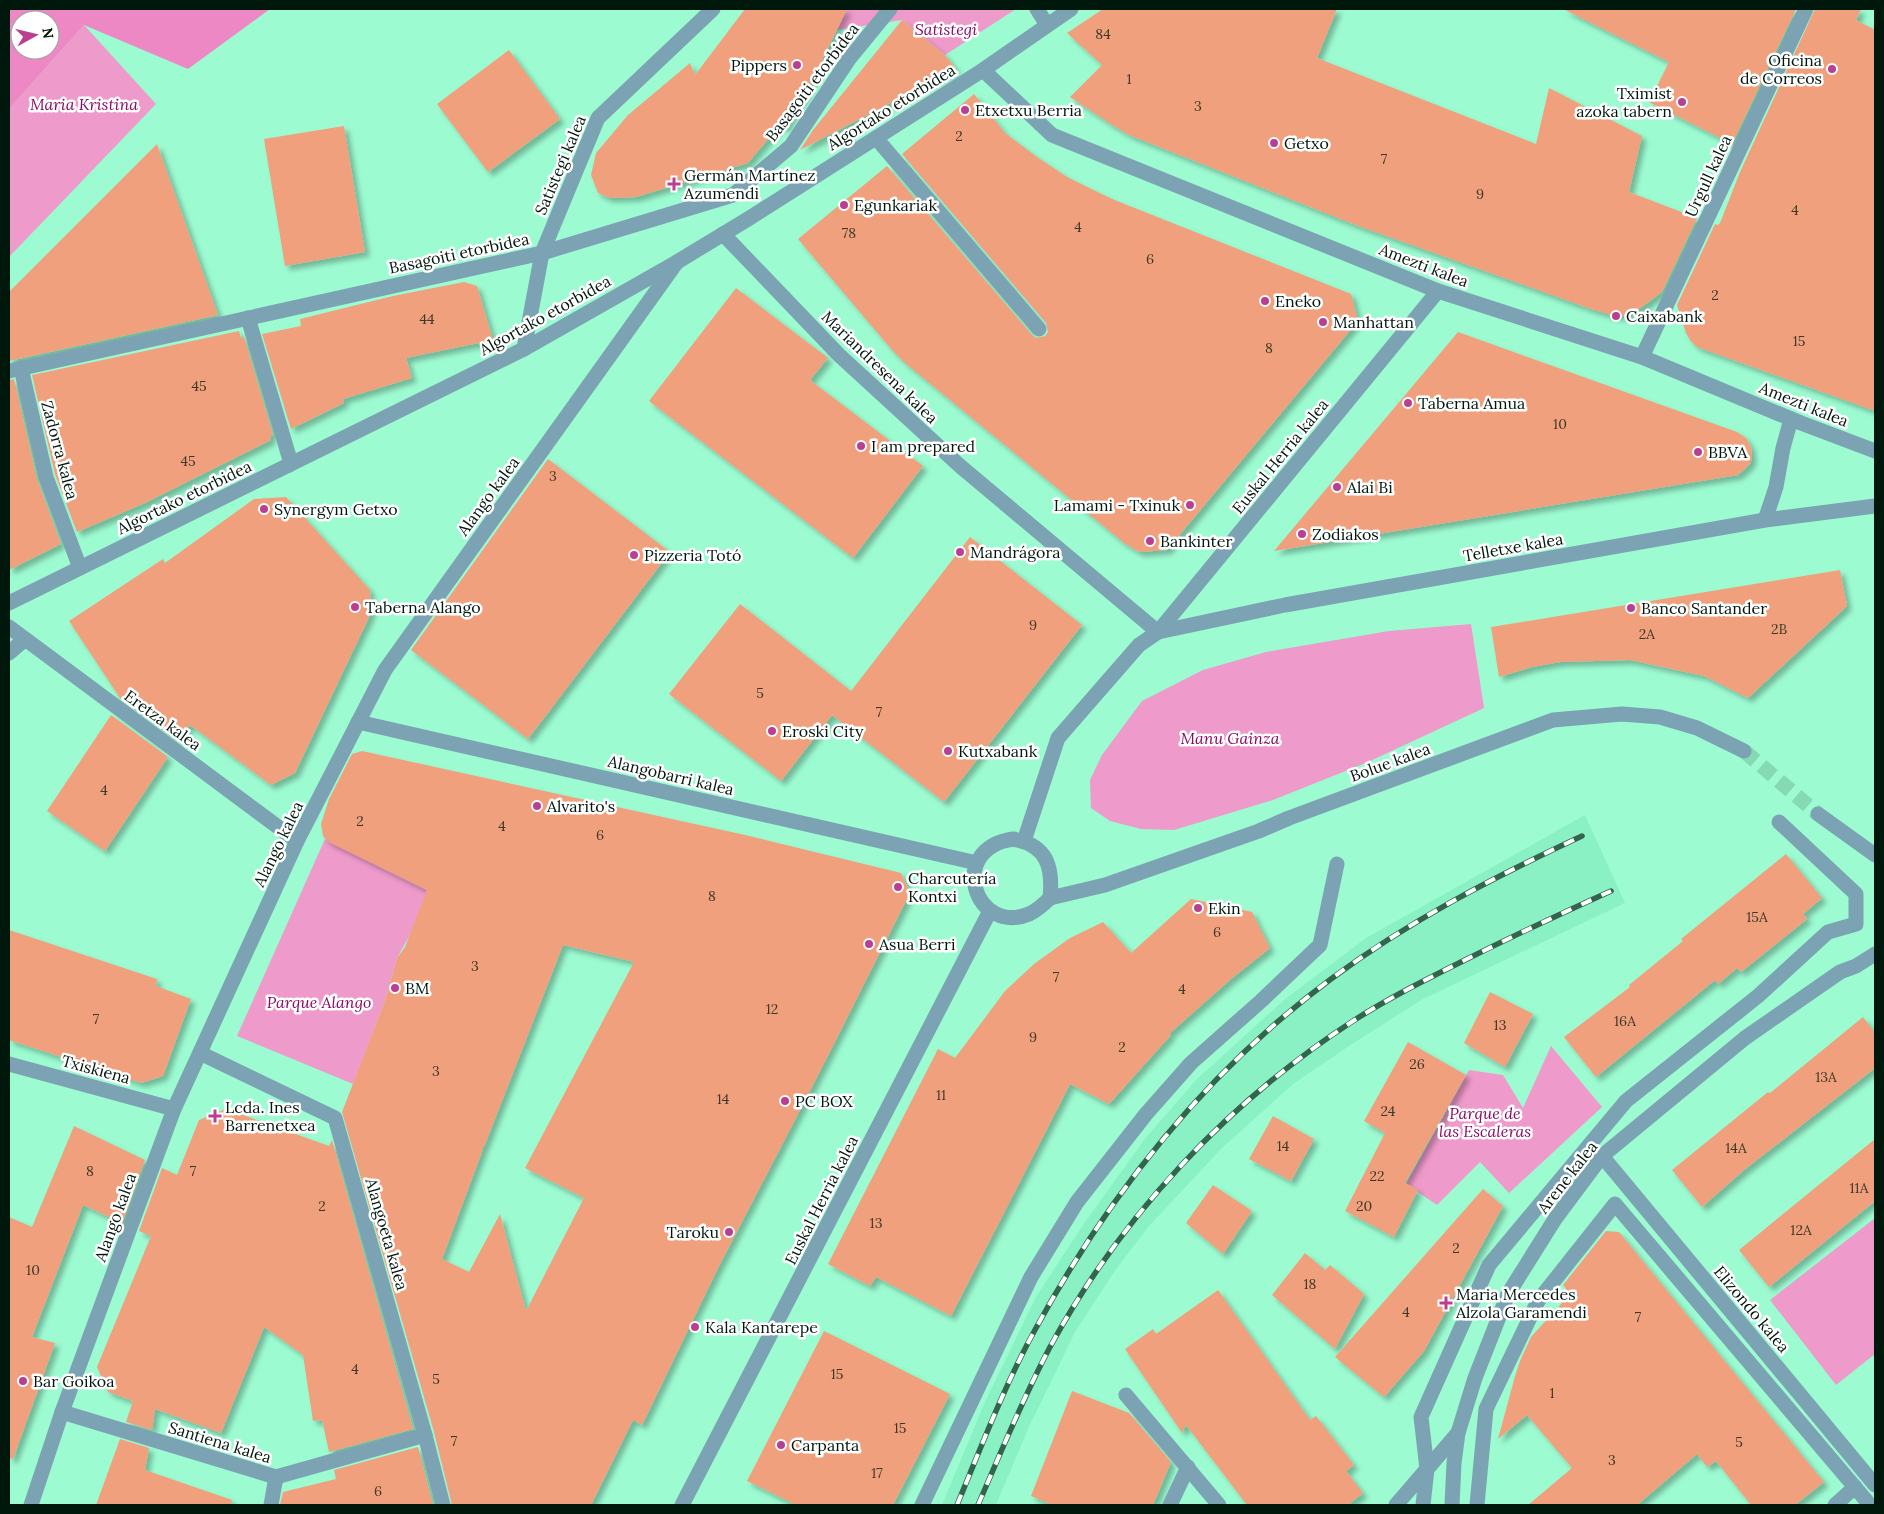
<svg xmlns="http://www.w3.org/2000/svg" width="1884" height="1514" viewBox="0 0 1884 1514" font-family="Lora,serif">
<defs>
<filter id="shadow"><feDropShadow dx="4.5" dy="4.5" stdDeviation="2.5" flood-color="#0004"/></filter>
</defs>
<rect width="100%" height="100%" fill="#9cfbd1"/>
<path fill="#89f1c4" d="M1585 815 1625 903 1423 999 1349 1046 1293 1084 1221 1149 1149 1226 1116 1269 1075 1332 1028 1429 996 1505H942L985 1402 1036 1297 1083 1225 1144 1140 1196 1080 1284 1000 1366 938Z"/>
<g fill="#ee9acb">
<path d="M847 9H1016L945 55 902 20 837 30Z"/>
<path d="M84 25 156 104 9 257V109Z"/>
<path d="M1471 624 1484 708 1368 762 1273 800 1174 830 1141 829 1110 821 1091 808 1090 780 1102 755 1142 701 1203 670 1266 652 1389 631Z"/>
<path d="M325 839 433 893 397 958 386 998 353 1084 237 1036Z"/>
<path d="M1551 1046 1602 1107 1509 1193 1480 1162 1437 1205 1406 1184 1469 1070 1503 1075 1523 1108Z"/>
<path d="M1875 1218V1354L1836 1385 1770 1300Z"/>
</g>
<path fill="#ee88c5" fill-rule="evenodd" d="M9 9H270L188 69 84 25 9 109ZM20 20H50V50H20Z"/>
<g fill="#f1a07d" fill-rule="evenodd" filter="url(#shadow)">
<path d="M745 9H847L801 103 799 101 786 128 780 125 748 163 636 197 610 198 598 193 591 175 596 153 628 115 690 63 695 75Z"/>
<path d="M1103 9H1337L1317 58 1536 144 1549 88 1642 136 1629 192 1697 218 1662 292 1635 312 1624 316H1615L1591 309 1353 224 1129 135 1109 123 1070 97 1102 65 1067 33Z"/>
<path d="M1563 9H1796L1732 144 1649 102 1669 62Z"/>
<path d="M1815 9H1861L1856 20 1875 30V411L1697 347 1690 340 1686 333 1677 305 1715 224 1718 225 1720 223 1740 172Z"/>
<path d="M902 20 945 55 956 69 800 150 813 130Z"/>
<path d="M509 50 560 119 488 172 437 104Z"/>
<path d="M974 94 1005 133 1037 157 1067 177 1112 199 1351 294 1358 321 1167 550 1139 552 1124 543 905 363 892 350 798 239 887 166 1032 335 1036 338 1045 336 1048 332 1046 323 902 154Z"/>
<path d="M344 126 365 252 285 266 264 139Z"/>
<path d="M157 144 218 315 9 361V292Z"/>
<path d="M464 282 477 286 493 340 406 358 412 378 343 399 344 403 291 429 262 334 301 326 300 319 393 296Z"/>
<path d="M736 288 828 358 810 380 923 466 853 558 649 401Z"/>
<path d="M239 331 241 338 244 337 273 435 270 436 271 440 145 503 77 532 55 474 32 375Z"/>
<path d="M1458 332 1737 432 1746 438 1751 447 1752 458 1750 464 1738 475 1274 551Z"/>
<path d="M14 379 37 479 61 544 9 570V380Z"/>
<path d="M548 459 670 552 528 739 411 650Z"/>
<path d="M286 497 370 590 371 613 295 773 271 785 190 725 179 741 120 698 69 621 163 559 165 563 254 499Z"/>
<path d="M970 537 1082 625 944 802 832 715 781 781 669 694 740 604 851 691Z"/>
<path d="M1840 570 1847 606 1748 698 1704 676 1630 660 1560 662 1532 667 1499 677 1491 627Z"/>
<path d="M111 715 168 757 105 851 47 811Z"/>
<path d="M362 751 745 835 901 873 910 893 812 1087 718 1268 642 1425 633 1420 591 1505H452L434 1432 342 1112 386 998 397 958 405 947 427 890 329 842 323 836 321 824 329 799 352 754ZM563 945 634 962 525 1168 584 1198 526 1311 500 1214 469 1272 442 1259 483 1149V1146L484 1147Z"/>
<path d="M1786 854 1822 898 1803 914 1807 919 1741 972 1737 968 1718 984 1715 980 1596 1077 1564 1037 1630 987 1629 985 1683 941 1681 939Z"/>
<path d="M1191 899 1252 912 1270 948 1231 979 1169 1034 1171 1035 1109 1104 1070 1084 951 1316 876 1277 870 1286 828 1264 938 1049 955 1058 1005 991 1034 964 1070 938 1103 922 1131 953Z"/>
<path d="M9 930 157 979 156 986 191 999 163 1076 141 1083 9 1040Z"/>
<path d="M1490 992 1533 1014 1505 1067 1464 1043Z"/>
<path d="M1863 1017 1875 1033V1068L1744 1170 1702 1207 1672 1170 1768 1092 1770 1093Z"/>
<path d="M1408 1042 1466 1075 1405 1183 1418 1190 1394 1237 1345 1211 1385 1133 1364 1121Z"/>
<path d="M226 1109 329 1146 332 1140 413 1429 329 1452 322 1420 313 1421 303 1355 264 1327 221 1433 155 1409 152 1430 126 1422 133 1401 108 1392 97 1367 151 1236 139 1231 162 1168 177 1175 199 1120Z"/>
<path d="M1273 1116 1314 1139 1291 1181 1249 1159Z"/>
<path d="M74 1126 145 1160 122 1223 83 1205 32 1337 55 1343 13 1459 9 1458V1217L32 1227Z"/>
<path d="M1875 1139V1201L1769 1287 1739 1250Z"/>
<path d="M1213 1185 1252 1211 1223 1254 1186 1223Z"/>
<path d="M1483 1189 1503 1206 1424 1351 1384 1397 1335 1357Z"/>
<path d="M1606 1231 1619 1232 1824 1482 1795 1505H1751L1716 1461 1707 1467 1697 1454 1637 1505H1528L1572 1468 1527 1415 1498 1439 1515 1376 1520 1361 1531 1337 1570 1294 1563 1285Z"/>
<path d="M1305 1253 1325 1270 1330 1265 1364 1294 1335 1349 1272 1295Z"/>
<path d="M1218 1290 1310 1420 1316 1416 1354 1465 1346 1471 1363 1493 1348 1505H1247L1186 1425 1182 1433 1125 1349 1153 1329 1156 1334Z"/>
<path d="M824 1331 950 1394 893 1505H796L747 1481Z"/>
<path d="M1072 1391 1129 1413 1171 1462 1153 1505H1052L1031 1496Z"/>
<path d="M120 1439 149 1448 145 1470 232 1500 231 1505H96Z"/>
<path d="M418 1447 433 1505H280L283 1492 336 1479 334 1470Z"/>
</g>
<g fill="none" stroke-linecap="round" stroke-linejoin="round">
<path stroke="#85d9b3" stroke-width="15" stroke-dasharray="15 8" stroke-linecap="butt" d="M1744 751 1818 814"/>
<g stroke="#7ca3b3" stroke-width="15">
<path d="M876 138 1039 329"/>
<path d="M1765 520 1776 487 1783 448 1791 419"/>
<path d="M1126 1395 1219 1505"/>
<path d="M922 1505 1031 1277 1077 1202 1146 1114 1191 1063 1261 1001 1320 945 1337 864"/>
<path d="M1170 1505 1188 1467"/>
<path d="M1396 1505 1458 1433"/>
</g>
<g stroke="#7ca3b3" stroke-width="15">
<path d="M1037 9 1047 25"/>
<path d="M248 318 290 460 289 465"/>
<path d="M1642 357 1806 9"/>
<path d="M21 368 46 477 80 568"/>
<path d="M9 371 542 253 733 195 791 146 849 59 890 9"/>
<path d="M9 653 24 640"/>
<path d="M1423 1505 1427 1469 1421 1417 1489 1265 1626 1101 1758 996 1828 932 1856 924V894L1779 822"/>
<path d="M1477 1505 1486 1409 1538 1301 1615 1204 1870 1505"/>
<path d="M1835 1505 1855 1487"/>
</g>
<g stroke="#7ca3b3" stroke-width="15">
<path d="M983 70 1052 135 1438 291 1642 357 1801 423 1875 451"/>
<path d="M524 349 542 253 598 118 713 9"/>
<path d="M9 627 297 841"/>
<path d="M1158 632 1438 291"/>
<path d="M358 722 977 863"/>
<path d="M1818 814 1875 855"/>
<path d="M1050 898 1105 885 1259 831 1289 818 1553 720 1622 714 1660 717 1697 728 1744 751"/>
<path d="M200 1053 335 1118 425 1435 443 1505"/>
<path d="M9 1064 174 1109"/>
<path d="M1602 1156 1875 1485"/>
<path d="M62 1412 276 1477 425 1435"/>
<path d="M31 1505 62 1412 174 1109 297 841 385 670 677 262"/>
<path d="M271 1505 276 1477"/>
<path d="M1452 1505 1454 1463 1458 1433 1475 1378 1508 1294 1555 1219 1602 1156 1745 1038 1840 972 1856 966 1875 954"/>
</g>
<g stroke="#7ca3b3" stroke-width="15">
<path d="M723 234 839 355 960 466 1158 632"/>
<path d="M9 603 524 349 677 262 748 219 983 70 1071 9"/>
<path d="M1013 839C1048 845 1053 868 1050 898 1044 904 1036 911 1029 914 975 936 946 849 1013 839Z"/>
<path d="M1024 841 1058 738 1139 645 1158 632 1285 605 1765 520 1875 506"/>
<path d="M682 1505 990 911"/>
</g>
<g stroke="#35644e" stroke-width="5.5">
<g id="rail">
<path d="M957 1505C982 1445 1005 1384 1036 1328 1110 1193 1207 1071 1331 979 1409 921 1494 877 1582 836"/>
<path d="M978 1505C1001 1452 1023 1398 1050 1347 1122 1215 1227 1103 1353 1021 1387 999 1425 980 1461 962 1511 937 1560 914 1611 891"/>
</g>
</g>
<use href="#rail" stroke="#fff" stroke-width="4" stroke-dasharray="11" stroke-linecap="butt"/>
</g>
<g fill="#bb3f90" stroke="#fff" stroke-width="2">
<circle cx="797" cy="65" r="5"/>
<circle cx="1832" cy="69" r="5"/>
<circle cx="1682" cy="102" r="5"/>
<circle cx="965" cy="110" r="5"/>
<circle cx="1274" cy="143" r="5"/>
<path d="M671.5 176.5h5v5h5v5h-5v5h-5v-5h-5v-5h5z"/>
<circle cx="844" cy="205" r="5"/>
<circle cx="1265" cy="301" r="5"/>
<circle cx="1616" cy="316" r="5"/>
<circle cx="1323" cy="322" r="5"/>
<circle cx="1408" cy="403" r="5"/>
<circle cx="861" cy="446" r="5"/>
<circle cx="1698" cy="452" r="5"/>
<circle cx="1337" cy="487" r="5"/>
<circle cx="1190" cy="505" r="5"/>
<circle cx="264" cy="509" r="5"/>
<circle cx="1302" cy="534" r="5"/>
<circle cx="1150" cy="541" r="5"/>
<circle cx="960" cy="552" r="5"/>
<circle cx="634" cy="555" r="5"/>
<circle cx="355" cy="607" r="5"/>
<circle cx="1631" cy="608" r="5"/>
<circle cx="772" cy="731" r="5"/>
<circle cx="948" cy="751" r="5"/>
<circle cx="537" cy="806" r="5"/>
<circle cx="898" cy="887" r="5"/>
<circle cx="1198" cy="908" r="5"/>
<circle cx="869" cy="944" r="5"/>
<circle cx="395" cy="988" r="5"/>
<circle cx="785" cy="1101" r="5"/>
<path d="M212.5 1108.5h5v5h5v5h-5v5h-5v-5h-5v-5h5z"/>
<circle cx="729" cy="1232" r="5"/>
<path d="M1443.5 1295.5h5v5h5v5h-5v5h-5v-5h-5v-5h5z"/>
<circle cx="695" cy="1327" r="5"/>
<circle cx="23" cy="1381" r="5"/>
<circle cx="781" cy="1445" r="5"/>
</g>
<g text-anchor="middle" stroke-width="5" stroke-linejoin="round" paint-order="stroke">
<g font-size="14" fill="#3c3928">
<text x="1103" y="39">84</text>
<text x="1129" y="84">1</text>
<text x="1198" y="111">3</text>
<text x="959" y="141">2</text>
<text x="1384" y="164">7</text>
<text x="1480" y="199">9</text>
<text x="1795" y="215">4</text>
<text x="1078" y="232">4</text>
<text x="849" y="238">78</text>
<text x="1150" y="264">6</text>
<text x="1715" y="300">2</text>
<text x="427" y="324">44</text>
<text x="1799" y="346">15</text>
<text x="1269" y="353">8</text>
<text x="199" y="391">45</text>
<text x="1560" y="429">10</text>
<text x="188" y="466">45</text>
<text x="553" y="481">3</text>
<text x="1033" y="630">9</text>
<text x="1779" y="634">2B</text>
<text x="1647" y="639">2A</text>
<text x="760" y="698">5</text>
<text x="879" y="717">7</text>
<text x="104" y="795">4</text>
<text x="360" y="826">2</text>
<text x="502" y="831">4</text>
<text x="600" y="840">6</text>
<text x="712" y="901">8</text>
<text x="1757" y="922">15A</text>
<text x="1217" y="937">6</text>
<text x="475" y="971">3</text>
<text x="1056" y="982">7</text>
<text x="1182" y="994">4</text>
<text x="772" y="1014">12</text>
<text x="96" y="1024">7</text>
<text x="1625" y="1026">16A</text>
<text x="1500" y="1030">13</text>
<text x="1033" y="1042">9</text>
<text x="1122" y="1052">2</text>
<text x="1417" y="1069">26</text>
<text x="436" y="1076">3</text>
<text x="1826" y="1082">13A</text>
<text x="941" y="1100">11</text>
<text x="723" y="1104">14</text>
<text x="1388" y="1116">24</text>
<text x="1283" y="1151">14</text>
<text x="1736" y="1153">14A</text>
<text x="90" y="1176">8</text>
<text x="193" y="1176">7</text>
<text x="1377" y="1181">22</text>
<text x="1859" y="1193">11A</text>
<text x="322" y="1211">2</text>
<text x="1364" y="1211">20</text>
<text x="876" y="1228">13</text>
<text x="1801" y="1235">12A</text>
<text x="1456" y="1253">2</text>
<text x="33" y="1275">10</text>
<text x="1310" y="1289">18</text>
<text x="1406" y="1317">4</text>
<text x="1638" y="1322">7</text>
<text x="355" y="1374">4</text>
<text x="837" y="1379">15</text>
<text x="436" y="1384">5</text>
<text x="1552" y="1398">1</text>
<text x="900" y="1433">15</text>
<text x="454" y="1446">7</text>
<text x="1739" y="1447">5</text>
<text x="1612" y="1465">3</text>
<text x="877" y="1478">17</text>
<text x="378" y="1496">6</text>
</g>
<g font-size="16" font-style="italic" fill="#890a64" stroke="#fff">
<text x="946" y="35">Satistegi</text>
<text x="84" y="110">Maria Kristina</text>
<text x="1230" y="744">Manu Gainza</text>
<text x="319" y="1008">Parque Alango</text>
<text x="1485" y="1119">Parque de<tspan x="1485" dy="18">las Escaleras</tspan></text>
</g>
<g font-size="16" fill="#00170c" stroke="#fff" text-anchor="start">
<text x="1822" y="66" text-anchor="end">Oficina<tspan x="1822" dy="18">de Correos</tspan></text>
<text x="787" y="71" text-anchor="end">Pippers</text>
<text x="1672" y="99" text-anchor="end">Tximist<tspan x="1672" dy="18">azoka tabern</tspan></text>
<text x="975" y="116">Etxetxu Berria</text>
<text x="1284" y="149">Getxo</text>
<text x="684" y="181">Germán Martínez<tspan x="684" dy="18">Azumendi</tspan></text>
<text x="854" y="211">Egunkariak</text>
<text x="1275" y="307">Eneko</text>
<text x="1626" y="322">Caixabank</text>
<text x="1333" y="328">Manhattan</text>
<text x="1418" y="409">Taberna Amua</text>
<text x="871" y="452">I am prepared</text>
<text x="1708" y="458">BBVA</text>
<text x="1347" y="493">Alai Bi</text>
<text x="1180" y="511" text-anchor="end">Lamami - Txinuk</text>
<text x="274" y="515">Synergym Getxo</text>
<text x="1312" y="540">Zodiakos</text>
<text x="1160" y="547">Bankinter</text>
<text x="970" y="558">Mandrágora</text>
<text x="644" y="561">Pizzeria Totó</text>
<text x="365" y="613">Taberna Alango</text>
<text x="1641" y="614">Banco Santander</text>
<text x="782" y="737">Eroski City</text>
<text x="958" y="757">Kutxabank</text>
<text x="547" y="812">Alvarito's</text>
<text x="908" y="884">Charcutería<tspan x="908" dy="18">Kontxi</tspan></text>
<text x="1208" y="914">Ekin</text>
<text x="879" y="950">Asua Berri</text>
<text x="405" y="994">BM</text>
<text x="795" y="1107">PC BOX</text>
<text x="225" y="1113">Lcda. Ines<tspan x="225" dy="18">Barrenetxea</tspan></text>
<text x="719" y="1238" text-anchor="end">Taroku</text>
<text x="1456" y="1300">Maria Mercedes<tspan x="1456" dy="18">Alzola Garamendi</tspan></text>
<text x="705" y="1333">Kala Kantarepe</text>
<text x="33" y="1387">Bar Goikoa</text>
<text x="791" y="1451">Carpanta</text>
</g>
<g font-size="16" fill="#00170c" stroke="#fff">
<text transform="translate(812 82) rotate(-53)" y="6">Basagoiti etorbidea</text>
<text transform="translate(891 107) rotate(-32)" y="6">Algortako etorbidea</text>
<text transform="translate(560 165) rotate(-67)" y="6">Satistegi kalea</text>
<text transform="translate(1708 176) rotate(-65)" y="6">Urgull kalea</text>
<text transform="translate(459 253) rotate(-12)" y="6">Basagoiti etorbidea</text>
<text transform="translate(1424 265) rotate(21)" y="6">Amezti kalea</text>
<text transform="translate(545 315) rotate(-29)" y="6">Algortako etorbidea</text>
<text transform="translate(880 367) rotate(44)" y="6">Mariandresena kalea</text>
<text transform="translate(1804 404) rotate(22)" y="6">Amezti kalea</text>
<text transform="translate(60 450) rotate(75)" y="6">Zadorra kalea</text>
<text transform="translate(1280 456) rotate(-51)" y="6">Euskal Herria kalea</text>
<text transform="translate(488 496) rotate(-54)" y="6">Alango kalea</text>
<text transform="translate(184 497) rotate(-26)" y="6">Algortako etorbidea</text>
<text transform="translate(1513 547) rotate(-10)" y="6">Telletxe kalea</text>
<text transform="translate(163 720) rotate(36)" y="6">Eretza kalea</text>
<text transform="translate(1390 762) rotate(-20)" y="6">Bolue kalea</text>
<text transform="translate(671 775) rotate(13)" y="6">Alangobarri kalea</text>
<text transform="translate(278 844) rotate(-64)" y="6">Alango kalea</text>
<text transform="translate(96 1069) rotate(15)" y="6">Txiskiena</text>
<text transform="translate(1567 1177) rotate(-52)" y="6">Arene kalea</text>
<text transform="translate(821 1200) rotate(-63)" y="6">Euskal Herria kalea</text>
<text transform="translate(115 1217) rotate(-70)" y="6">Alango kalea</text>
<text transform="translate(387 1234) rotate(74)" y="6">Alangoeta kalea</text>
<text transform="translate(1752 1309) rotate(50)" y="6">Elizondo kalea</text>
<text transform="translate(220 1442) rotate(17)" y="6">Santiena kalea</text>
</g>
</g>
<rect width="1884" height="1514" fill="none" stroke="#00170c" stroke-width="20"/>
<g transform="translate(35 35) rotate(82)"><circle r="24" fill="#ffffff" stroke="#99a29e"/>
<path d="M0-4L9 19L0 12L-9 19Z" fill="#bb3f90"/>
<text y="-8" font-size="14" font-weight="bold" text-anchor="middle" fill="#00170c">N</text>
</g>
</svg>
